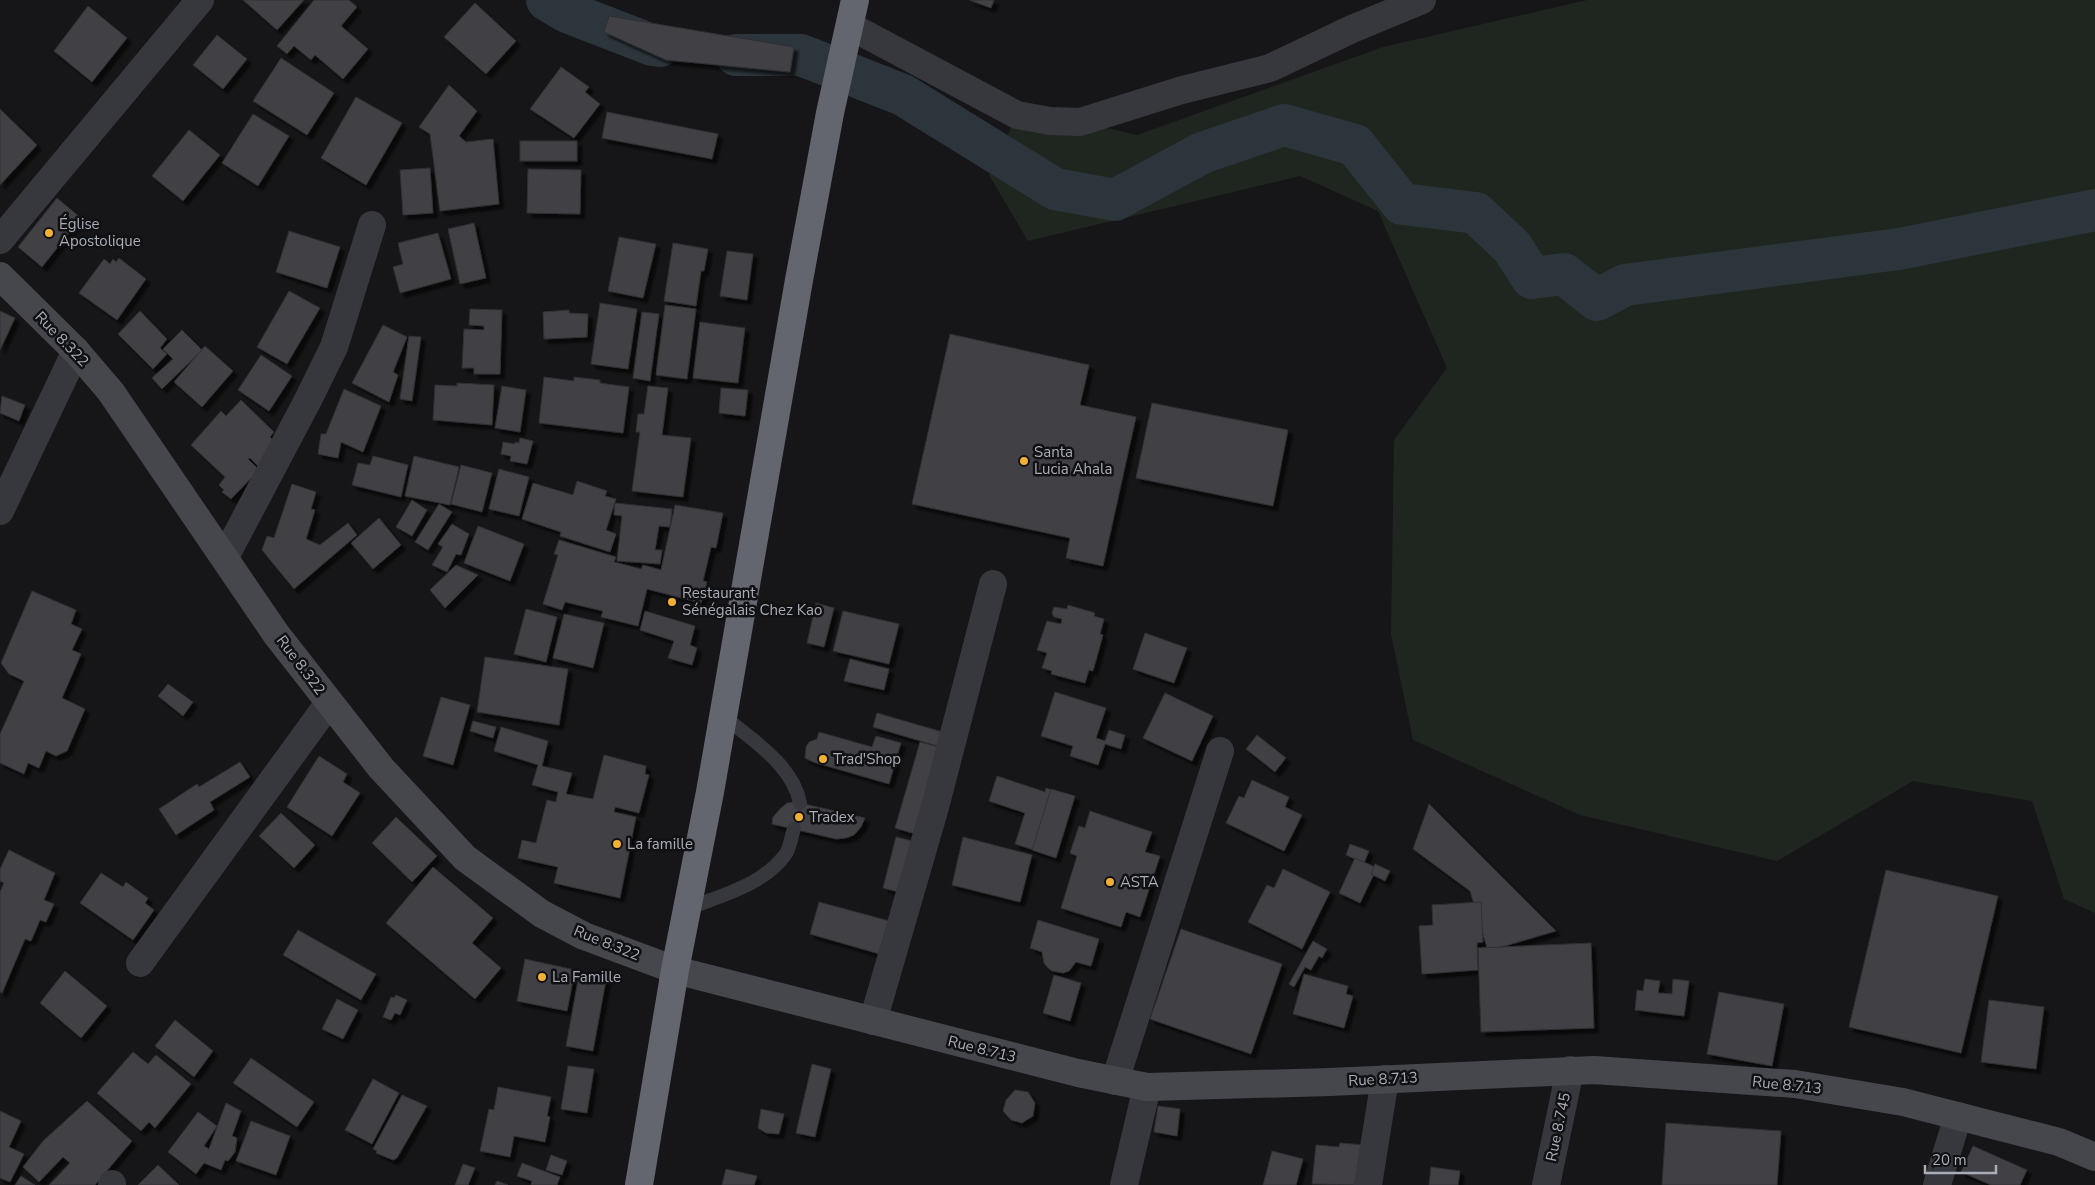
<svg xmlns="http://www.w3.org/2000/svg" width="2095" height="1185" viewBox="0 0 2095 1185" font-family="'Nunito Sans',sans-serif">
<defs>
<filter id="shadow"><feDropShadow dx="4.5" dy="4.5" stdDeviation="1" flood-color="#0009"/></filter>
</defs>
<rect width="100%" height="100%" fill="#161618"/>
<path fill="#1e261f" d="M1587 0H2095V913L2064 899 2032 801 1913 781 1777 861 1580 815 1413 740 1391 634 1394 440 1447 368 1378 211 1300 176 1028 241 989 175 1017 115 1080 122 1137 135 1383 47Z"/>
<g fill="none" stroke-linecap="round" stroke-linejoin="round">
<path stroke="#2c353c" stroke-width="7" d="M2094 211H2095"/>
<g stroke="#2c353c" stroke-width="42">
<path d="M547 0 567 12 652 45 660 46"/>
<path d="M736 55H801L903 95 1055 189 1115 200 1202 153 1284 125 1355 145 1402 204 1476 213 1512 247 1532 278 1564 274 1597 300 1625 285 1899 249 2095 210"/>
</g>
</g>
<g fill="#404145" stroke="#303034" filter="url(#shadow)">
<path d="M243 0H304L277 30Z"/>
<path d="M314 0H349L357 7 341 26 368 49 343 79 315 55 311 60 294 46 287 54 277 46Z"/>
<path d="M969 0H994L991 8Z"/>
<path d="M475 3 516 41 486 74 444 37Z"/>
<path d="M88 6 127 38 92 82 54 51Z"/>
<path d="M609 16 794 47 790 72 666 60 604 32Z"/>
<path d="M217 35 247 59 223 89 193 65Z"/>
<path d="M281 58 334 93 307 135 253 101Z"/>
<path d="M561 67 589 87 585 92 600 104 574 138 530 109Z"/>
<path d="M449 85 477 111 459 136 466 142 493 139 499 204 440 211 430 134 419 127Z"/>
<path d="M356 97 402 123 366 185 321 158Z"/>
<path d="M0 109 37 145 0 185Z"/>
<path d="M607 112 718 134 712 159 602 138Z"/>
<path d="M253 114 289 136 258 186 222 163Z"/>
<path d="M189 130 220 155 183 201 152 176Z"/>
<rect x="520" y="141" width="57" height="20"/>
<path d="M430 168 433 213 403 215 400 170Z"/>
<path d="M528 169 581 170 580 214 527 213Z"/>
<path d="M57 198 81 218 42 267 18 247Z"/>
<path d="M474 223 486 278 460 284 448 229Z"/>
<path d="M289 231 340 247 327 288 276 272Z"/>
<path d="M438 233 451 279 400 293 393 267 403 264 398 243Z"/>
<path d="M619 237 656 244 643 298 608 291Z"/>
<path d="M673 243 708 249 704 271H701L696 306 664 301Z"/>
<path d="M727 251 753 254 747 300 720 296Z"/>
<path d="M119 258 146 279 117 320 79 293 104 259 110 264 113 259 116 262Z"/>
<path d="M289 291 320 308 287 364 257 347Z"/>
<path d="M600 303 637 309 628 369 591 364Z"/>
<path d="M665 305 696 309 687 379 656 375Z"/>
<path d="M470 309 502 310 500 374H474V368H462L464 329 484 330V326L469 325Z"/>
<path d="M569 310V313L588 314 587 337 544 339 543 312Z"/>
<path d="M0 311 15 318 0 350Z"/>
<path d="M140 311 167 339 160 348 167 354 153 369 118 334Z"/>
<path d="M642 312 659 314 650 381 633 378Z"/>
<path d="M700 322 745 328 738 383 693 378Z"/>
<path d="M383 325 407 337 393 372 398 375 389 402 352 383Z"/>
<path d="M182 330 202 350 162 389 152 378 173 359 163 349Z"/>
<path d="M950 334 1089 365 1080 405 1136 417 1103 566 1066 558 1070 538 912 504Z"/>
<path d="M409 336 421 337 412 401 400 399Z"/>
<path d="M205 346 233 371 202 407 174 382Z"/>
<path d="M261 355 292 376 269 411 238 390Z"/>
<path d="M544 377 574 381V377L600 380V383L629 387 623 433 539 423Z"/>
<path d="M457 383 494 385 492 425 433 420 435 385 457 386Z"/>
<path d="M502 386 526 390 520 432 495 428Z"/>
<path d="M648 386 668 388 662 435 691 438 683 497 632 491 640 432H636L638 414H644Z"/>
<path d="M721 388 748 390 745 416 719 413Z"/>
<path d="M344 389 381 406 363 452 341 442 338 458 318 454 321 434H326Z"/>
<path d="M2 396 25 405 19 421 0 413Z"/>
<path d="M241 400 274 432 270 437 283 450 260 468 250 458 248 459 259 470 231 499 222 492 224 490 219 485 225 477 191 445 221 411 226 416Z"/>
<path d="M1152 403 1288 430 1273 506 1136 478Z"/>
<path d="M520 438 533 441 527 464 510 461 511 456 501 454 503 442 515 444V442L519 443Z"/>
<path d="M373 456 408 465 401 497 352 485 358 463 370 465Z"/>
<path d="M414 456 459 467 450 505 405 496Z"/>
<path d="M461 465 492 473 482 512 451 504Z"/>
<path d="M499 469 529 477 519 516 489 509Z"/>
<path d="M577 481 607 491 605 496 616 499 606 530 616 534 610 552 560 536 561 532 522 519 533 483 573 495Z"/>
<path d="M292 484 316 492 311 509 315 510 306 539 320 545 348 523 357 535 294 589 262 550 267 536 274 538Z"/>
<path d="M412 500 427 510 412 536 396 527Z"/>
<path d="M615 503 672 509 670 527 659 526 655 550H662L660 564 617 561 622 516 614 515Z"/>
<path d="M439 504 452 512 428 550 415 542Z"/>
<path d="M675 505 723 513 716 548 711 547 703 581 707 582 701 603 647 589 638 626 601 617 603 611 565 602 562 610 543 604 558 555 554 554 559 540 616 557 614 562 641 569 643 565 661 570Z"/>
<path d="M379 518 401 545 373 569 351 543Z"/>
<path d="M452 524 469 534 461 555 456 554 447 572 432 565 443 547 438 544Z"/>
<path d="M478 526 524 544 510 581 464 563Z"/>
<path d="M456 565 478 575 445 608 430 590Z"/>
<path d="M32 591 76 610 71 624 82 629 72 650 81 654 62 698 85 709 67 751 56 756 46 751 39 768 28 763 24 774 0 763V734L24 681 9 674 1 663Z"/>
<path d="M816 603 834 608 824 647 807 643Z"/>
<path d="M1068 605 1095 613 1094 616 1104 619 1100 634 1103 635 1093 671 1089 670 1085 683 1051 674 1052 671 1042 668 1047 653 1037 650 1047 621 1061 624 1062 619 1054 617 1052 613 1054 607 1067 609Z"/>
<path d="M526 609 557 617 546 662 514 654Z"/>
<path d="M645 611 695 626 690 645 697 648 692 665 668 658 674 641 640 630Z"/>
<path d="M843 611 899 624 889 664 833 651Z"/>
<path d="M564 614 604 623 593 668 553 658Z"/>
<path d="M1145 633 1187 648 1174 683 1133 669Z"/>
<path d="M485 657 568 669 559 725 477 712Z"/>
<path d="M850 659 889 669 884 690 844 681Z"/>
<path d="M168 684 193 702 183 716 158 696Z"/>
<path d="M1055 692 1106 708 1096 738 1105 741 1109 730 1125 735 1121 749 1105 744 1098 765 1070 756 1073 746 1041 736Z"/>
<path d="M1165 693 1213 716 1192 761 1143 738Z"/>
<path d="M441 697 470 705 453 765 423 756Z"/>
<path d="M877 713 946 733 941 747 873 727Z"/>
<path d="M473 721 496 727 493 738 470 731Z"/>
<path d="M501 727 548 741 542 766 572 773 566 794 593 799 604 755 646 766 645 774 649 775 639 813 615 807 614 812 636 817 620 898 554 883 558 867 518 858 522 840 536 843 547 800 556 802 558 792 532 785 538 765 494 751Z"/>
<path d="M819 732 872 747 876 736 901 743 889 784 813 762 805 758 806 747 809 742 817 739Z"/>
<path d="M1257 735 1286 758 1275 772 1246 749Z"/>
<path d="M920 742 954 751 929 838 895 828Z"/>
<path d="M319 756 347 774 343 782 360 793 332 836 287 807Z"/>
<path d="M240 762 250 777 210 802 214 810 176 835 159 809 197 784 199 787Z"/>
<path d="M997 776 1045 792 1046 788 1059 792 1040 852 1015 844 1025 813 989 801Z"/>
<path d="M1252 780 1289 797 1285 807 1302 815 1284 851 1226 823 1239 796 1244 798Z"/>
<path d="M1051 789 1075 796 1056 858 1032 850Z"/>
<path d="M796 802 865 818 861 827 854 835 846 838 836 839 772 824 773 817 780 809 787 803Z"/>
<path d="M1429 804 1556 931 1488 951 1470 891 1413 849Z"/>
<path d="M1090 811 1152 832 1145 852 1160 856 1140 917 1126 912 1121 927 1061 908 1077 856 1070 853 1079 826 1085 828Z"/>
<path d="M281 813 315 845 294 868 259 836Z"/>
<path d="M396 817 437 856 412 882 372 843Z"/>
<path d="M896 837 928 845 915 896 883 888Z"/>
<path d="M963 837 1032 855 1020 902 952 885Z"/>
<path d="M1350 844 1369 851 1364 863 1346 855Z"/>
<path d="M9 850 55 873 44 900 54 904 46 922 40 920 31 941 25 939 2 993 0 992V892L4 883 0 881V869Z"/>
<path d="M1355 858 1377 868 1360 903 1339 893Z"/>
<path d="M1375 864 1390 871 1385 881 1371 874Z"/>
<path d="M433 867 493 918 472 943 501 968 475 999 386 923Z"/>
<path d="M1283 869 1330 892 1302 949 1248 922 1267 885 1274 888Z"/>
<path d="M1886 870 1998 896 1961 1053 1849 1027Z"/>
<path d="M101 873 123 887 126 882 148 898 145 903 154 910 133 940 80 903Z"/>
<path d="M819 902 893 922 883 955 810 934Z"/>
<path d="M1481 902 1483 942 1477 943 1478 970 1422 974 1419 926 1433 925 1432 905Z"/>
<path d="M1038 920 1099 939 1091 966 1076 962 1069 971 1063 973 1052 971 1048 968 1044 963 1042 952 1030 948Z"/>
<path d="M1181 929 1282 964 1251 1054 1150 1019Z"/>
<path d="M298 930 376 974 361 1000 283 955Z"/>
<path d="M1313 941 1327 949 1322 958 1319 956 1311 970 1305 967 1294 987 1289 984Z"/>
<path d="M1591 943 1594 1028 1481 1032 1478 948Z"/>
<path d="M525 959 575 970 567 1011 517 1001Z"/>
<path d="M65 971 107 1006 81 1038 40 1003Z"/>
<path d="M1304 974 1348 986 1346 994 1353 996 1344 1028 1293 1014Z"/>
<path d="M579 975 606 980 593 1051 566 1046Z"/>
<path d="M1054 975 1081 983 1070 1021 1043 1013Z"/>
<path d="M1645 979 1660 981 1658 993 1672 994 1673 979 1689 981 1684 1016 1635 1010 1637 990 1643 991Z"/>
<path d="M1719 992 1784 1004 1772 1066 1707 1054Z"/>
<path d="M396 995 407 1000 400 1015 395 1013 391 1020 383 1017 391 997 394 998Z"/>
<path d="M337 999 358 1010 343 1039 322 1029Z"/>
<path d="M1989 1000 2044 1007 2036 1069 1981 1062Z"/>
<path d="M175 1020 213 1051 194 1077 155 1046Z"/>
<path d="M133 1052 148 1064 156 1055 191 1084 155 1128 149 1122 141 1131 97 1093Z"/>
<path d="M251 1058 314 1102 297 1127 233 1083Z"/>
<path d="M812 1064 831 1069 815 1137 796 1133Z"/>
<path d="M568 1066 594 1069 587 1113 561 1109Z"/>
<path d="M373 1079 399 1093 372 1144 345 1130Z"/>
<path d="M498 1087 551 1097 547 1116 550 1117 545 1142 514 1136 510 1157 480 1151 489 1109 494 1110Z"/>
<path d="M1015 1090 1028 1092 1035 1103 1033 1116 1022 1123 1011 1120 1003 1111 1006 1100Z"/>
<path d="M402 1095 427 1106 397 1158 393 1160 376 1153 377 1151 373 1149Z"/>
<path d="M87 1101 132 1141 95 1185H49L70 1163 63 1157 39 1182 23 1167 43 1141Z"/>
<path d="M226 1103 241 1111 232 1136 237 1138 235 1152 228 1161 225 1160 221 1170 204 1163 196 1174 168 1152 198 1112 217 1126 204 1146 209 1149Z"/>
<path d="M1158 1106 1180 1109 1177 1136 1154 1132Z"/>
<path d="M761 1109 784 1114 779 1134 766 1133 758 1128Z"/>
<path d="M0 1111 21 1121 9 1147 24 1154 10 1182 0 1178Z"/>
<path d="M251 1121 290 1136 276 1175 236 1161Z"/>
<path d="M1666 1123 1781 1131 1777 1185H1662Z"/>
<path d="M1340 1143 1365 1145 1361 1185 1312 1184 1316 1145 1339 1147Z"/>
<path d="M1973 1146 2027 1170 2020 1185H1991L1961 1172Z"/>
<path d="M1272 1151 1303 1159 1296 1185H1263Z"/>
<path d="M551 1155 567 1161 562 1175 546 1170Z"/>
<path d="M522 1163 560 1177 557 1185H531L532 1181 517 1176Z"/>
<path d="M463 1164 475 1168 468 1185H455Z"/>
<path d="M158 1165 179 1185H138Z"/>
<path d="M1431 1167 1460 1171 1458 1185H1429Z"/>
<path d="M726 1169 757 1176 754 1185H722Z"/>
<path d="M21 1176 35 1185H15Z"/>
<path d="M497 1181 508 1185H495Z"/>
</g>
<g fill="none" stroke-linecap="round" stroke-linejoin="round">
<g stroke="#37383d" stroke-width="14">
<path d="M723 716C751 739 793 765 800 803"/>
<path d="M687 909C721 895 762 886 785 855 790 849 791 837 794 829"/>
</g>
<g stroke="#37383d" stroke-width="28">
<path d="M850 26 1017 115 1050 121 1080 122 1182 90 1270 68 1352 29 1422 0"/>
<path d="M0 240 200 0"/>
<path d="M0 511 76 351"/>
<path d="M225 557 308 400 334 347 372 225"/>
<path d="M140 963 329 703"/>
<path d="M873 1021 935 807 993 584"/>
<path d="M1115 1081 1220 751"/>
<path d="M112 1185V1184"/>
<path d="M1124 1185 1147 1087"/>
<path d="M1368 1185 1385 1079"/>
<path d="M1546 1185 1570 1070"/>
<path d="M1937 1185 1958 1116"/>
</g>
<path stroke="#45474d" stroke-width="28" d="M0 276 76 351 111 392 276 634 381 768 465 858 542 914 584 936 675 970 1078 1073 1147 1087 1330 1082 1594 1070 1795 1084 1903 1102 2059 1142 2095 1157"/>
<path stroke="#63666e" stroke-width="28" d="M639 1185 675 970 710 792 799 280 830 113 855 0"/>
</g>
<g fill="#f2b134" stroke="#111113" stroke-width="2">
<circle cx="49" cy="233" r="5"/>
<circle cx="1024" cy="461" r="5"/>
<circle cx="672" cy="602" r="5"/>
<circle cx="823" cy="759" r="5"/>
<circle cx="799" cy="817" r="5"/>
<circle cx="617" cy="844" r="5"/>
<circle cx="1110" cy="882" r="5"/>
<circle cx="542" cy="977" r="5"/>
</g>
<g text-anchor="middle" stroke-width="5" stroke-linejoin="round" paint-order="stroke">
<g font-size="15" fill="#a8adb8" stroke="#111113" text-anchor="start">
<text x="59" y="229">Église<tspan x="59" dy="17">Apostolique</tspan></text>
<text x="1034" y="457">Santa<tspan x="1034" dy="17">Lucia Ahala</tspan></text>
<text x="682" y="598">Restaurant<tspan x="682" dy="17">Sénégalais Chez Kao</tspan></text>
<text x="833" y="764">Trad'Shop</text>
<text x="809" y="822">Tradex</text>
<text x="627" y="849">La famille</text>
<text x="1120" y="887">ASTA</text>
<text x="552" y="982">La Famille</text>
</g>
<g font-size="15" fill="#a8adb8" stroke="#111113">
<text transform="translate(62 339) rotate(46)" y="5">Rue 8.322</text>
<text transform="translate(301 665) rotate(53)" y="5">Rue 8.322</text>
<text transform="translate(607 943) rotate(22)" y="5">Rue 8.322</text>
<text transform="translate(982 1049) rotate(14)" y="5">Rue 8.713</text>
<text transform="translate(1383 1079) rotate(-3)" y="5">Rue 8.713</text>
<text transform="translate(1787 1085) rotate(6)" y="5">Rue 8.713</text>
<text transform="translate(1558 1127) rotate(-78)" y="5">Rue 8.745</text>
</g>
</g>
<path d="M1925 1165v8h71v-8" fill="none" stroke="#a8adb8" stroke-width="2.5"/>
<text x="1932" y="1165" font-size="15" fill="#a8adb8" stroke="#111113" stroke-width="4" paint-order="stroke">20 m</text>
</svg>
